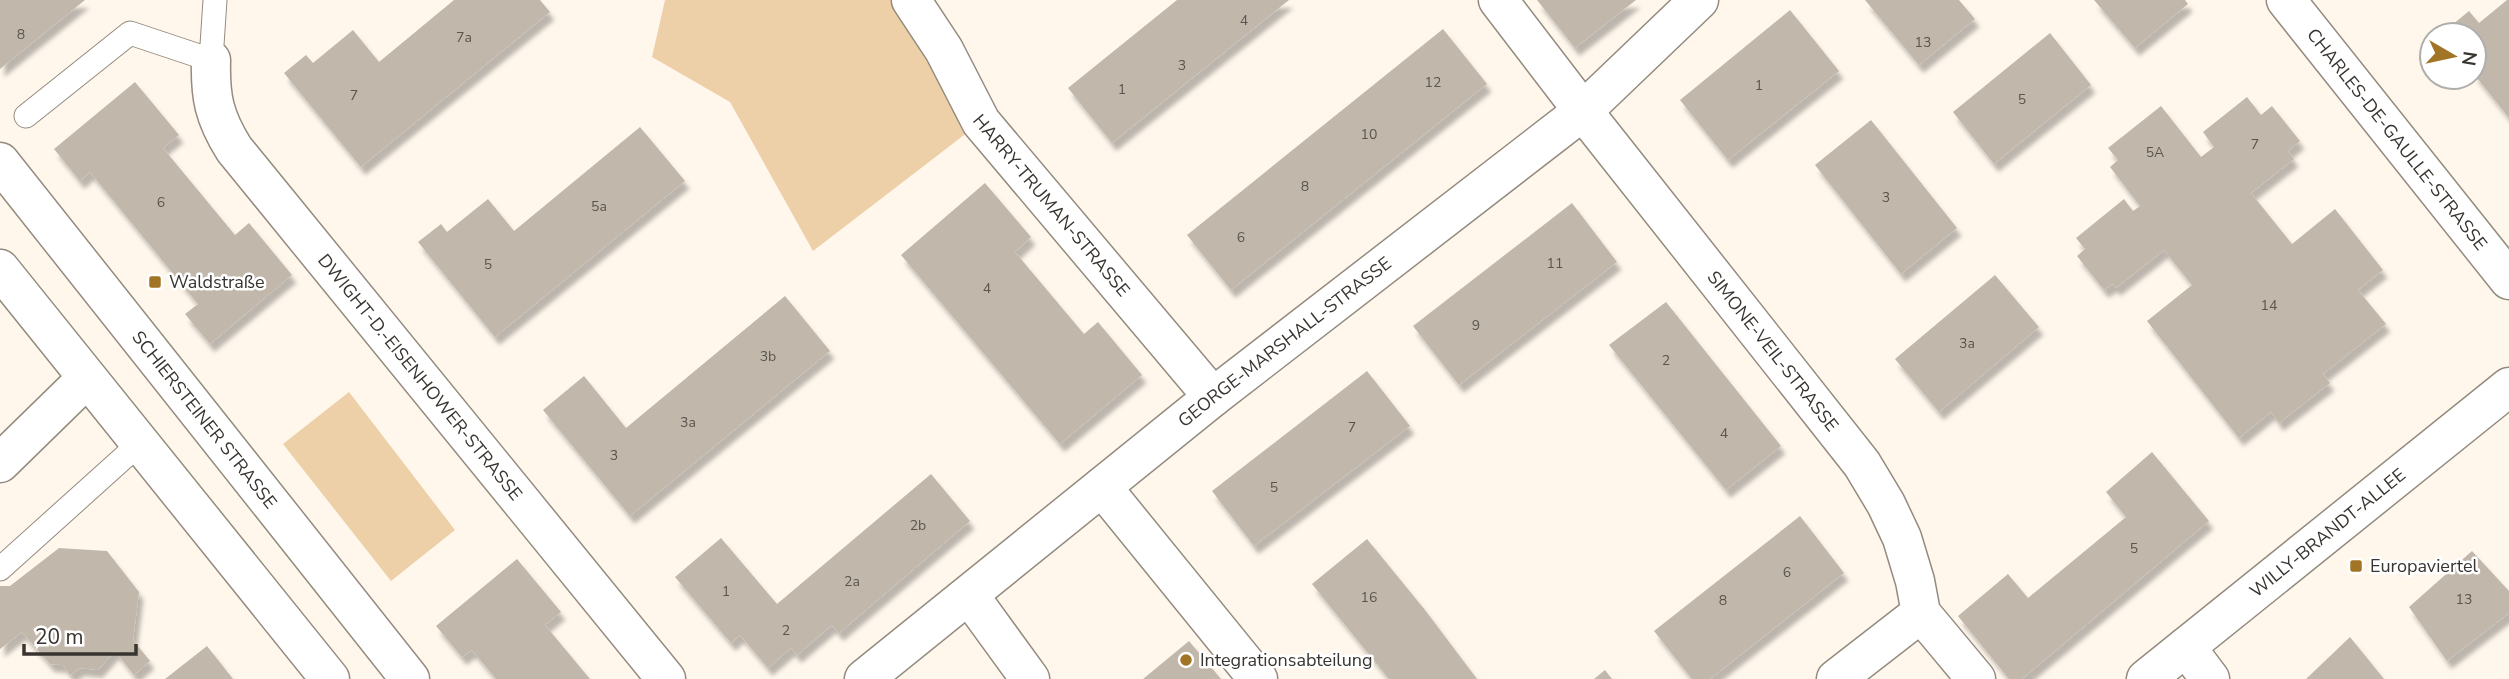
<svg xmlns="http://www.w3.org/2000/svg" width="2509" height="679" viewBox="0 0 2509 679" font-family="'Nunito Sans',sans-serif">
<defs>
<filter id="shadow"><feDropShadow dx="4.5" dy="8" stdDeviation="2" flood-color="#0004"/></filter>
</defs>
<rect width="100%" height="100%" fill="#fff7ec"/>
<g fill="#edd0a8">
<path d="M665 0H911L981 122 813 251 730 102 652 57Z"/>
<path d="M349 392 455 530 391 581 283 444Z"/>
</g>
<g fill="#c1b8ab" filter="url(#shadow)">
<path d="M0 0H85L0 69Z"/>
<path d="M454 0H540L550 12 361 167 284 73 306 55 313 63 353 30 379 62Z"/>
<path d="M1177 0H1289L1112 143 1068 88Z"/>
<path d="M1537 0H1636L1575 48Z"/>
<path d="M1865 0H1959L1975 19 1919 65Z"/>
<path d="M2094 0H2185L2188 4 2135 48Z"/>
<path d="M2507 0H2509V118L2474 74V35L2441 34 2469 11 2479 23Z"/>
<path d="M1790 10 1839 71 1728 160 1680 100Z"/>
<path d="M1443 29 1487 84 1231 290 1187 235Z"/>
<path d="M2050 33 2091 85 1994 164 1953 112Z"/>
<path d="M135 82 179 135 163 148 235 235 249 223 292 275 210 344 185 314 198 304 90 172 80 181 54 149Z"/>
<path d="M2247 97 2261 115 2272 106 2300 141 2288 151 2294 159 2251 193 2292 244 2335 209 2383 270 2358 290 2386 324 2323 374 2330 383 2279 423 2271 412 2239 438 2147 321 2192 285 2164 250 2116 288 2113 284 2104 290 2077 256 2085 249 2076 238 2124 199 2133 211 2140 206 2110 167 2118 160 2108 148 2161 106 2201 157 2214 147 2203 132Z"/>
<path d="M1871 120 1957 228 1901 274 1815 165Z"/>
<path d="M640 127 685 181 495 337 418 242 441 224 447 232 488 199 514 231Z"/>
<path d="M985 183 1031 237 1015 252 1084 334 1098 322 1142 375 1060 444 901 255Z"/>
<path d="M1572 203 1617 262 1459 385 1413 326Z"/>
<path d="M1995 275 2039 327 1939 412 1895 359Z"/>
<path d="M785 296 830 351 630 516 543 410 584 376 626 428Z"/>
<path d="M1666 302 1781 446 1726 490 1609 345Z"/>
<path d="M1367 371 1410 426 1254 546 1212 491Z"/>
<path d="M2152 452 2209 521 2022 679H2009L1958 616 2008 574 2028 598 2126 517 2106 492Z"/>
<path d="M931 474 970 521 839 633 832 625 797 655 791 648 768 668 740 635 731 643 675 577 721 538 777 604Z"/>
<path d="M1800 516 1844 573 1710 679H1692L1654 631Z"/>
<path d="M1367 539 1425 610 1477 679H1389L1312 584Z"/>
<path d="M59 548 107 551 139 592 133 640 150 661 134 675 115 651 98 670 80 668 70 675 63 665 50 664 22 632 0 649V586H10Z"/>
<path d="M2472 551 2509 591V613L2447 661 2409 607Z"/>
<path d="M517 559 561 612 545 625 590 679H496L472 650 462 657 436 626Z"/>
<path d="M2350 637 2384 679H2306Z"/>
<path d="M1189 641 1221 679H1143Z"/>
<path d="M207 646 233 679H165Z"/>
<path d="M1605 670 1612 679H1594Z"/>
</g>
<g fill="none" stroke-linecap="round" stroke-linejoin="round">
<g stroke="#948b7f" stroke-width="25">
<g id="lane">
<path d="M26 116 130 33 211 60 215 0"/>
<path d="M0 569 140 443"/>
</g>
</g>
<g stroke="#948b7f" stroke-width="41">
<g id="street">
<path id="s1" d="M911 0 944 50 981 122 1213 397"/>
<path id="s2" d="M1498 0 1583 111 1862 464 1886 504 1902 538 1915 581 1921 613 1976 679"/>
<path id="s3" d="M2286 0 2509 280"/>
<path id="s4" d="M211 60C210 97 214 117 234 149L666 679"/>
<path d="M0 463 87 378"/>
<path d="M1102 487 1258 679"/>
<path d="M969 595 1030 679"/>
<path d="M2186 647 2210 679"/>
<path id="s5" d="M864 679 1213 397 1583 111 1699 0"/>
<path d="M1836 679 1921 613"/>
<path id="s6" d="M2146 679 2509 387"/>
</g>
</g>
<g stroke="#948b7f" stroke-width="41">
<g id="primary">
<path id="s7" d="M0 162 410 679"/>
<path d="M0 269 330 679"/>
</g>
</g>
<use href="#lane" stroke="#fff" stroke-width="23"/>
<use href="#street" stroke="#fff" stroke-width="38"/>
<use href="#primary" stroke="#fff" stroke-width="38"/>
</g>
<g fill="#a17426" stroke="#fff" stroke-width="2.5">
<rect x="148" y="275" width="14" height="14" rx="3.5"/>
<rect x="2349" y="559" width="14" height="14" rx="3.5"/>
<circle cx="1186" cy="660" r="7"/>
</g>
<g text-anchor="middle" stroke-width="5" stroke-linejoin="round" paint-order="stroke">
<g font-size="14" fill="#5a554e">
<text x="1244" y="25">4</text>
<text x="21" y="39">8</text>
<text x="464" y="42">7a</text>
<text x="1923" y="47">13</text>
<text x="1182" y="70">3</text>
<text x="1433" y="87">12</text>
<text x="1759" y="90">1</text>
<text x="1122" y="94">1</text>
<text x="354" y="100">7</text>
<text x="2022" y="104">5</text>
<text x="1369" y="139">10</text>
<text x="2255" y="149">7</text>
<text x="2155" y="157">5A</text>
<text x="1305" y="191">8</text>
<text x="1886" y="202">3</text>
<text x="161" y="207">6</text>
<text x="599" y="211">5a</text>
<text x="1241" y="242">6</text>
<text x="1555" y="268">11</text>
<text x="488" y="269">5</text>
<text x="987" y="293">4</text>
<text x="2269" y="310">14</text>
<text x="1476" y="330">9</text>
<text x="1967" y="348">3a</text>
<text x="768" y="361">3b</text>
<text x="1666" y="365">2</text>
<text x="688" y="427">3a</text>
<text x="1352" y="432">7</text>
<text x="1724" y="438">4</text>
<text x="614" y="460">3</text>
<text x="1274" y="492">5</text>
<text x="918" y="530">2b</text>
<text x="2134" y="553">5</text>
<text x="1787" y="577">6</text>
<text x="852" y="586">2a</text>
<text x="726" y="596">1</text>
<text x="1369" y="602">16</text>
<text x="2464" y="604">13</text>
<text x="1723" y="605">8</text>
<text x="786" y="635">2</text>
</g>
<g font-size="18" fill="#38342f" stroke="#fff">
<text dy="6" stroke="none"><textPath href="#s3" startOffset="178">CHARLES-DE-GAULLE-STRASSE</textPath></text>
<text dy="6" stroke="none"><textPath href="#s1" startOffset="250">HARRY-TRUMAN-STRASSE</textPath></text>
<text dy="6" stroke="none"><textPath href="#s5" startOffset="539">GEORGE-MARSHALL-STRASSE</textPath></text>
<text dy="6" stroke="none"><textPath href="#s2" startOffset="446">SIMONE-VEIL-STRASSE</textPath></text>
<text dy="6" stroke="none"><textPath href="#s4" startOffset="388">DWIGHT-D.-EISENHOWER-STRASSE</textPath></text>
<text dy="6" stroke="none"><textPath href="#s7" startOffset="329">SCHIERSTEINER STRASSE</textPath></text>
<text dy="6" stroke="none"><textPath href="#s6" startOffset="233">WILLY-BRANDT-ALLEE</textPath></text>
</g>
<g font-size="18" fill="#38342f" stroke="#fff" text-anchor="start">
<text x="169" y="288">Waldstraße</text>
<text x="2370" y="572">Europaviertel</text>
<text x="1200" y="666">Integrationsabteilung</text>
</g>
</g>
<g transform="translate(2453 56) rotate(99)"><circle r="33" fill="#ffffff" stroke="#afaeac" stroke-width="2"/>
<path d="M0-5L12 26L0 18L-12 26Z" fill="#a17426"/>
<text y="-10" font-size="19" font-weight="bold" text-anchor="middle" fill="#38342f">N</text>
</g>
<path d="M24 644v10h112v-10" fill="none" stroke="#38342f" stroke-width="3.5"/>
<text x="35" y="644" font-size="21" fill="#38342f" stroke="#ffffff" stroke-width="5" paint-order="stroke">20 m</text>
</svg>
